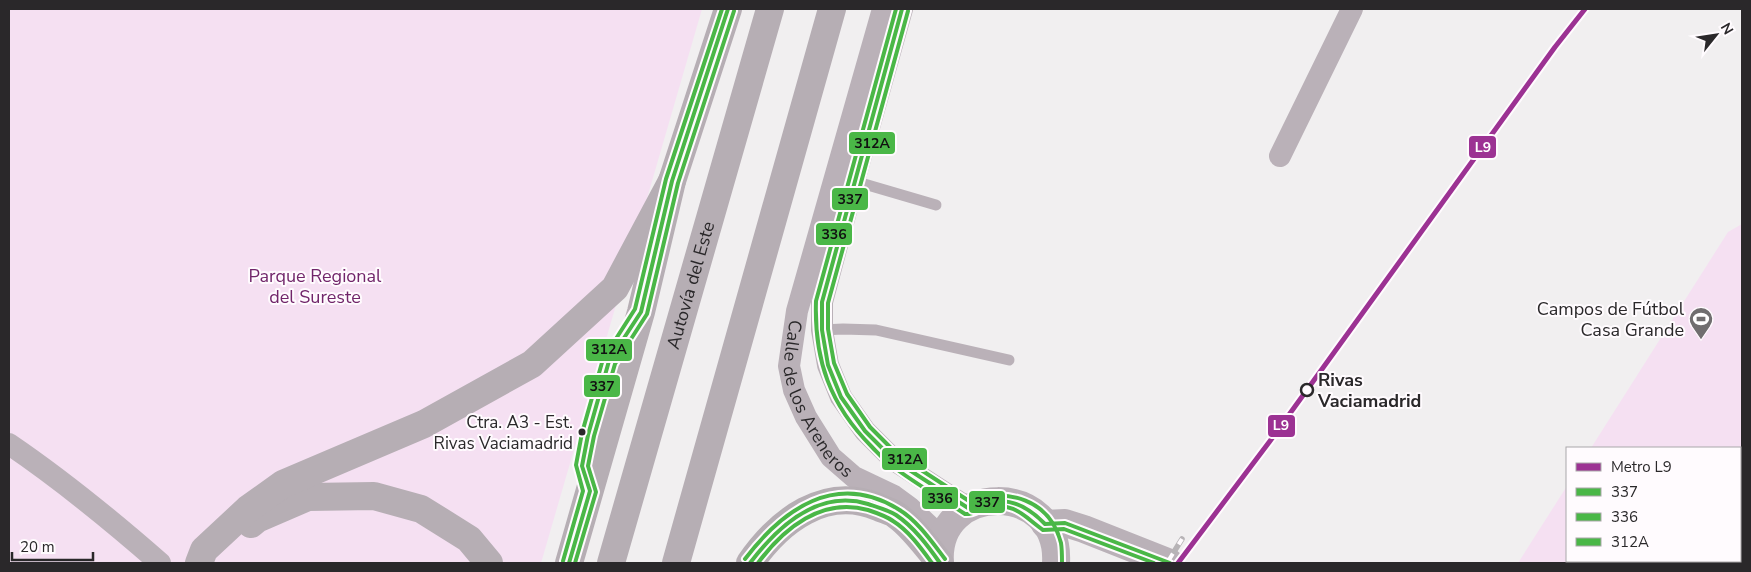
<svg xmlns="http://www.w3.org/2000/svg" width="1751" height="572" viewBox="0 0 1751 572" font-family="'Nunito Sans',sans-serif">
<rect width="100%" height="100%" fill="#f1eff0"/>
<g fill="#f5e0f2">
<path d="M9 9H702L541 563H9Z"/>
<path d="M1742 224V563H1518L1567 486V561H1740V448H1591L1728 232Z"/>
</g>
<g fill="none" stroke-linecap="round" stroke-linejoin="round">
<g stroke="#bab1b8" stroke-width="11">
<path d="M854 181 936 205"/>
<path d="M822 330 843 329 876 330 1009 360"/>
<path d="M587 481 582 466 588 435 609 361 623 339"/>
</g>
<g stroke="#bab1b8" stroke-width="22">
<path id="s1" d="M883 9 797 311 789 366 794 390 806 417 831 457 854 477 894 496 909 507 943 539"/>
<path d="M902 9 854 181 822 302V330L828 365 841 397 865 431 894 460 968 508"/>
<path d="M1280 156 1352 9"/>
<path d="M9 444C62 480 112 521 160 563"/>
</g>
<g stroke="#bab1b8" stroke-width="28">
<path d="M1045 524 1065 523 1084 529 1170 563"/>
<path d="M940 563C934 481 1061 480 1056 563"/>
</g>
<g stroke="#b6aeb4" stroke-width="28">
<path d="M251 524 257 519 308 497 374 496 421 509 469 539 489 563"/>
<path d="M199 563 204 550 248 509 283 484 424 424 532 364 615 288 672 181"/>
<path d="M569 563 641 312 672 181 728 9"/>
<path id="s2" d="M611 563 770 9"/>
<path d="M676 563 832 9"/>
<path d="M750 563C779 521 825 485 878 507 884 510 891 511 896 515 911 525 928 548 940 563"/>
</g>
<g stroke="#b7b3b6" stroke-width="5.5">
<path id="rail" d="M1167 563 1182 539"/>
</g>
<use href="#rail" stroke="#fffbfe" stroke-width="4" stroke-dasharray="11" stroke-linecap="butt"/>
<g stroke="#fffbfe" stroke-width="8">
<g id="bus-1">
<path d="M902 9 822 302V330L828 365 841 397 865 431 894 460 968 508C999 495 1022 500 1045 524L1065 523 1170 563"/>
<path d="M569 563 590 491 582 466 588 435 609 361 641 312 672 181 728 9"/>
<path d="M750 563C778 526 818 489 868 504 877 507 888 510 896 515 914 527 928 546 940 563"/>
</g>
</g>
<g stroke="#fffbfe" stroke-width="8">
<g id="bus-2">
<path d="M896 9 816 301C814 360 830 405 872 447 878 453 884 460 891 465 914 483 941 498 965 514 973 515 980 509 987 508 1016 502 1023 516 1043 530L1064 529 1154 563"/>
<path d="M575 563 596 492 588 466 594 436 615 364 647 314 678 183 734 11"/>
<path d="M758 563C784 528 822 497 868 510 877 513 886 516 893 521 909 531 921 548 932 563"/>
</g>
</g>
<g stroke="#fffbfe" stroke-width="8">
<g id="bus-3">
<path d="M908 11 828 303V329L834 363 847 394 870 427 898 455 969 501C1008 487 1050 500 1061 543 1062 549 1062 556 1062 563"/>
<path d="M745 559C783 509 836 471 898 509 917 520 932 542 945 559"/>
<path d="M563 561 583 491 576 465 582 433 603 359 635 309 666 179 722 9"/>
</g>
</g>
<use href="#bus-1" stroke="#4ab747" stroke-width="4"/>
<use href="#bus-2" stroke="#4ab747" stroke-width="4"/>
<use href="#bus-3" stroke="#4ab747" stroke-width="4"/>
<g stroke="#fffbfe" stroke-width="9">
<path id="metro-1" d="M1178 563 1270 441 1555 47 1585 9"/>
</g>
<use href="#metro-1" stroke="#9c3293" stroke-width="5"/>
</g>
<defs>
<g id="stadium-pin" transform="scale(1.25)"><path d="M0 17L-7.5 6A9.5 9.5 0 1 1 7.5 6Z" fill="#706e6f" stroke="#fffbfe"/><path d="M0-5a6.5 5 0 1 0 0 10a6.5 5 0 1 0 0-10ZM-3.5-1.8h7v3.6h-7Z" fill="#fff"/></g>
</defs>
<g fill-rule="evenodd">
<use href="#stadium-pin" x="1701" y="319"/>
</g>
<circle fill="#fffbfe" stroke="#2a282a" stroke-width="2.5" cx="1307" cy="390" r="6"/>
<circle fill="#2a282a" stroke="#fffbfe" stroke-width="2" cx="582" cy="432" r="4.5"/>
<g text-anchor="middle" stroke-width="4" stroke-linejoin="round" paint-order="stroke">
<g font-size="17" fill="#2a282a" stroke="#fffbfe" text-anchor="end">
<text x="573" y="428">Ctra. A3 - Est.<tspan x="573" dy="21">Rivas Vaciamadrid</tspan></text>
</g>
<g font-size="18" fill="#71256a" stroke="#fffbfe">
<text x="315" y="282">Parque Regional<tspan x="315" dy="21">del Sureste</tspan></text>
</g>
<g font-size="18" fill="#2a282a" stroke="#fffbfe">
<text dy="6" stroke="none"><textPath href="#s2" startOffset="289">Autovía del Este</textPath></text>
<text dy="6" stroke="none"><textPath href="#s1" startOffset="410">Calle de los Areneros</textPath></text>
</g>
<g font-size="18" fill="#2a282a" stroke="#fffbfe" text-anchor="end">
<text x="1684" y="315">Campos de Fútbol<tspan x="1684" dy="21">Casa Grande</tspan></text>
</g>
<g font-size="18" font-weight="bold" fill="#2a282a" stroke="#fffbfe" text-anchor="start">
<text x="1318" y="386">Rivas<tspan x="1318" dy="21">Vaciamadrid</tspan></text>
</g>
</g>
<g stroke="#fffbfe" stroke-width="2">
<rect x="848" y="131" width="48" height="24" rx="5" fill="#4ab747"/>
<rect x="1468" y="135" width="29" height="24" rx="5" fill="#9c3293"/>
<rect x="831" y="187" width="38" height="24" rx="5" fill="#4ab747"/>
<rect x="815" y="222" width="38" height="24" rx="5" fill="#4ab747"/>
<rect x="585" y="338" width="48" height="24" rx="5" fill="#4ab747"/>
<rect x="583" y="374" width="38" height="24" rx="5" fill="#4ab747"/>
<rect x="1267" y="414" width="29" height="24" rx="5" fill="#9c3293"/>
<rect x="881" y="447" width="47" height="24" rx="5" fill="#4ab747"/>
<rect x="921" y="486" width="38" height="24" rx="5" fill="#4ab747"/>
<rect x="968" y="490" width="38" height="24" rx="5" fill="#4ab747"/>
</g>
<g font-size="14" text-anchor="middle" font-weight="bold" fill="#fff">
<text x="1483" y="152">L9</text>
<text x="1281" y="430">L9</text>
</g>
<g font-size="14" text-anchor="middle" font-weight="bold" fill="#111">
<text x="872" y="148">312A</text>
<text x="850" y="204">337</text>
<text x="834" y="239">336</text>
<text x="609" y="354">312A</text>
<text x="602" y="391">337</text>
<text x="905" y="464">312A</text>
<text x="940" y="503">336</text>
<text x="987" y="507">337</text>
</g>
<rect width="1751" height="572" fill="none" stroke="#2a282a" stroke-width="20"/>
<rect x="1566" y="447" width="175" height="115" fill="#fffbfe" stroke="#aaa7a9"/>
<rect x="1576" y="463" width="25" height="8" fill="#9c3293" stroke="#aaa7a9"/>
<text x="1611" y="472" font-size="15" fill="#2a282a">Metro L9</text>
<rect x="1576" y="488" width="25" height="8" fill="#4ab747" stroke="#aaa7a9"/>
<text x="1611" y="497" font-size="15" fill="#2a282a">337</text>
<rect x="1576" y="513" width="25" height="8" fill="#4ab747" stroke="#aaa7a9"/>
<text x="1611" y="522" font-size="15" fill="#2a282a">336</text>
<rect x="1576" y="538" width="25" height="8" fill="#4ab747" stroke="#aaa7a9"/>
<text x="1611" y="547" font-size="15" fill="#2a282a">312A</text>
<g transform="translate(1716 35) rotate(60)" stroke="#fffbfe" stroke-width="4" paint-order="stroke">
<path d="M0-4L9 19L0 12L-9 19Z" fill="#2a282a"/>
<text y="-8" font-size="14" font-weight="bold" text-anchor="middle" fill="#2a282a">N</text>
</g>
<path d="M12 552v8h81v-8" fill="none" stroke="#2a282a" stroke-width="2.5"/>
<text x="20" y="552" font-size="15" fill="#2a282a" stroke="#fffbfe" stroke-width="4" paint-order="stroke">20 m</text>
</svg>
